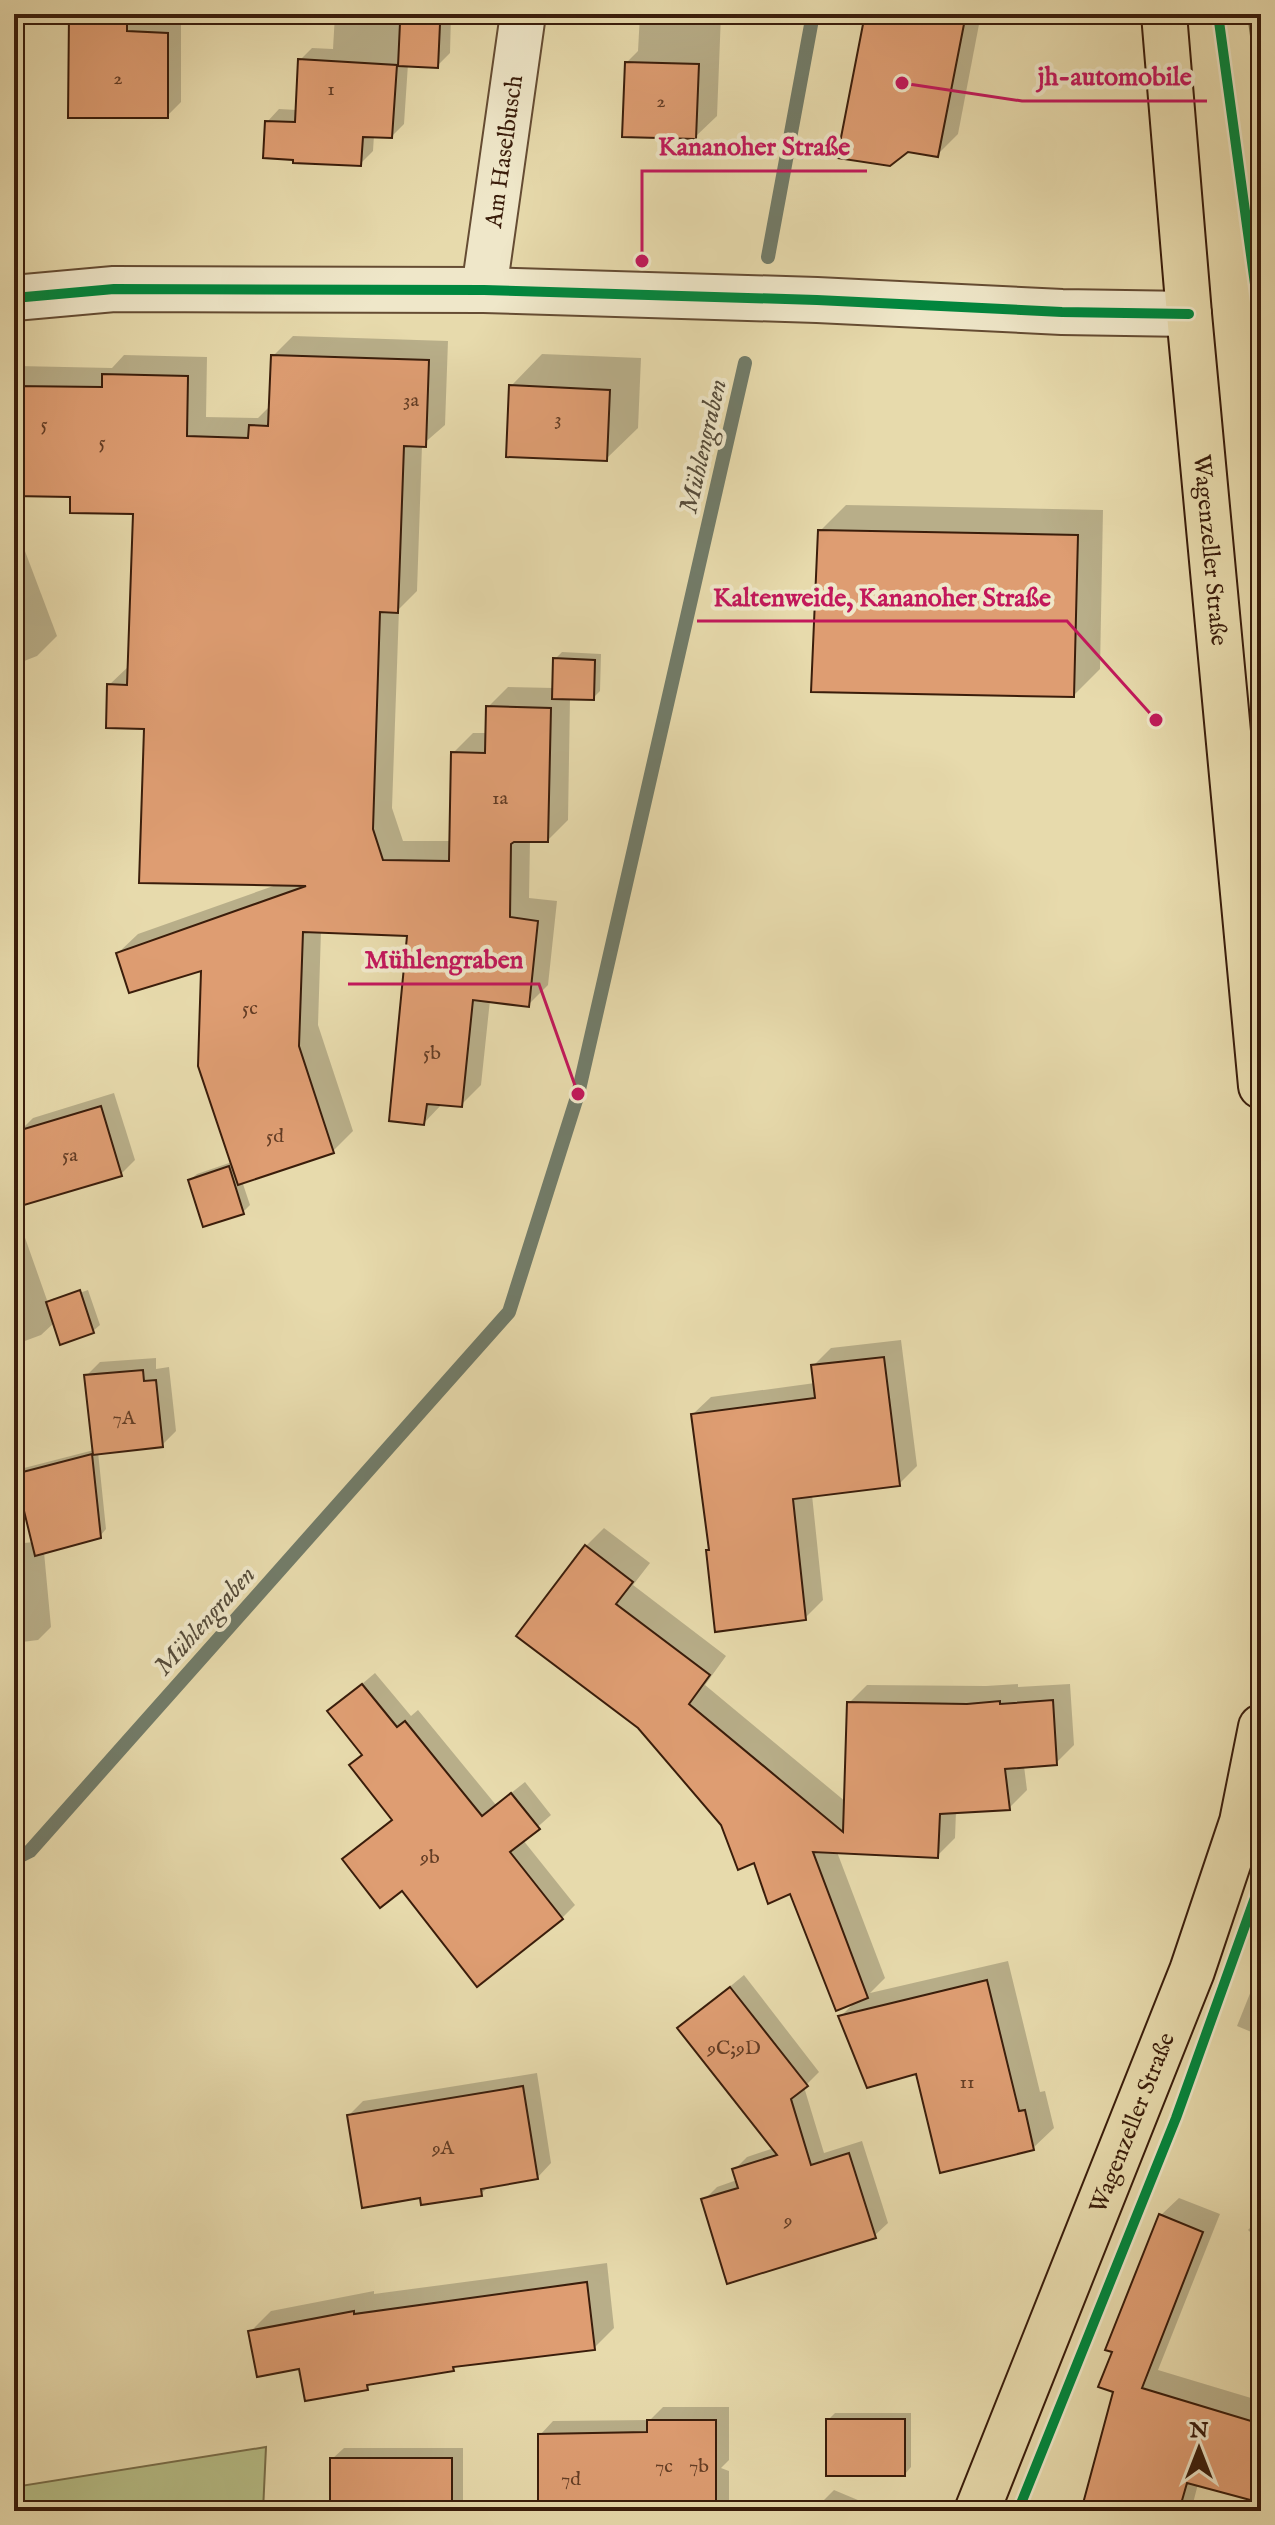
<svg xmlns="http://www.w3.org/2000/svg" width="1275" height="2525" viewBox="0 0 1275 2525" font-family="'IM FELL English',serif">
<rect width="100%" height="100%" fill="#e7daac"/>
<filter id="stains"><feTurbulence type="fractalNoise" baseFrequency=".0025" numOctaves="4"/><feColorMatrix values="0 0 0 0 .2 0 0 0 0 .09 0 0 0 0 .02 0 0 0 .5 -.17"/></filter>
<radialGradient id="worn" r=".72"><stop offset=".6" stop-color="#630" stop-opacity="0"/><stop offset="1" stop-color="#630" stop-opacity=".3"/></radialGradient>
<g fill="#b7bf88" stroke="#786e4a" stroke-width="2">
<path d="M1248 14H1261V109Z"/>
<path d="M266 2447 263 2511H14V2487Z"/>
</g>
<g fill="#0003">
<path d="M71 14H140V18L181 20V102L167 116Z"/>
<path d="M335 14H451L450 53 437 66 408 64 404 124 392 136 374 135 373 151 360 164 267 122 279 109 297 110 300 60 312 48 333 49Z"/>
<path d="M640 14H721L717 116 695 137 627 62 638 51Z"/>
<path d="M867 14H981L958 134 937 155Z"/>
<path d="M293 336 448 341 445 425 422 445 417 591 399 609 392 808 403 841H451L453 753 473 733H488V707L508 687 554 688 555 659 562 652 601 654 600 691 593 698H570L568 820 548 840H530L529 898 557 901 548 985 528 1005 490 1000 481 1085 461 1105 443 1103 424 1123 409 934 321 931 318 1025 353 1131 333 1151 242 1181 250 1205 243 1212 190 1180 197 1174 232 1162 203 968 118 953 138 934 279 884 109 685 130 665 135 512 72 495 14 494V370L18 366 112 368 124 355 207 357 206 417 258 418 271 405 273 356Z"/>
<path d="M542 354 641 358 638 428 606 459 511 386Z"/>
<path d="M846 505 1103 510 1100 669 1074 695 820 531Z"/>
<path d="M14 522 57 636 37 656 14 665Z"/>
<path d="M114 1093 135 1160 121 1174 19 1132 33 1118Z"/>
<path d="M23 1232 48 1303 54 1298V1302L88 1290 100 1325 93 1331 55 1322 41 1335 14 1345V1235Z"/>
<path d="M901 1340 917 1466 899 1484 812 1495 823 1600 805 1618 711 1549 693 1414 711 1397 815 1383 813 1366 831 1348Z"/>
<path d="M156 1358V1369L169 1367 176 1431 162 1445 98 1452 106 1529 100 1536 44 1552 51 1627 38 1640 14 1643V1544L34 1542 17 1475 24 1468 94 1450 86 1376 100 1362Z"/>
<path d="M604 1528 650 1563 633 1585 726 1656 705 1685 846 1802 849 1703 867 1685 986 1686 1018 1684V1687L1070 1684 1074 1745 1056 1763 1024 1766 1027 1790 1009 1808 956 1811 955 1838 937 1856 837 1852 885 1978 870 1993 1008 1961 1040 2092 1045 2091 1054 2128 1033 2148 841 2016 856 2001 791 1891 755 1861 722 1824 586 1546Z"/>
<path d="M375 1673 411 1716 418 1710 496 1805 525 1782 551 1815 523 1840 575 1905 562 1918 402 1888 344 1860 393 1818 351 1765 363 1753 330 1711Z"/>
<path d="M1261 1966V2036L1237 2026Z"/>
<path d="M744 1975 819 2072 804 2087 824 2153 862 2141 888 2223 874 2236 704 2200 717 2187 737 2180 734 2170 747 2157 774 2148 680 2028Z"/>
<path d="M537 2073 551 2163 537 2178 490 2185 481 2194 349 2115 363 2101Z"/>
<path d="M1179 2198 1220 2214 1158 2370 1261 2401V2491L1253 2499 1198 2484 1191 2511H1083L1161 2215Z"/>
<path d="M1261 2217V2242L1248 2230Z"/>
<path d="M607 2263 614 2328 594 2348 458 2364 453 2370 373 2382 367 2388 250 2332 271 2311 374 2291V2294Z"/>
<path d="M663 2407H729V2460L721 2468 729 2471V2508L726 2511H606L540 2435 553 2421 650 2420Z"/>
<path d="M835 2413H911V2467L905 2474 828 2420Z"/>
<path d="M344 2448H463V2511H332V2459Z"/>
<path d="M834 2490 884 2511H813Z"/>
</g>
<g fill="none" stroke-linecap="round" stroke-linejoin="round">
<g stroke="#727c69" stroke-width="14">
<path d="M768 257 813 14"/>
<path d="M14 1859 30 1851 509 1312 578 1094 745 363"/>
</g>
</g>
<g fill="#de9d72" stroke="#3a1d0b" stroke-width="2">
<path d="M69 14H127V31L168 33V118H68Z"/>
<path d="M865 14H966L938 157 908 152 890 166 837 158Z"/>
<path d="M400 23 440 24 438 68 398 66Z"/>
<path d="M298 59 397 65 392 138 363 137 361 166 293 163V160L263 158 265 121 295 122Z"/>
<path d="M625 62 699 64 696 139 622 137Z"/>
<path d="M271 355 429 360 426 447 404 446 398 613 380 612 373 829 383 860 449 861 451 752 485 753 486 706 551 708 548 842H514L511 844 510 917 538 921 529 1007 473 1000 462 1107 427 1104 424 1125 389 1121 407 936 303 932 299 1046 334 1153 238 1185 198 1066 201 971 129 993 116 953 306 886 139 883 144 729 106 728 107 684 127 685 133 514 70 513V497L14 496V386L102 387V374L188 376 187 436 248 438 249 425 268 426Z"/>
<path d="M509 385 610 390 607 461 506 457Z"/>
<path d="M818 530 1078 535 1074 697 811 692Z"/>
<path d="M553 658 595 660 594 700 552 699Z"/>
<path d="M101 1106 122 1176 14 1208V1132Z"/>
<path d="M229 1166 244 1214 203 1227 188 1180Z"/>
<path d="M80 1290 94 1333 60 1345 46 1302Z"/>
<path d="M884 1357 900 1486 793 1499 806 1620 715 1632 706 1550H709L691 1414 815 1398 811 1365Z"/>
<path d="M143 1370 144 1381 156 1380 163 1447 93 1455 84 1375Z"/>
<path d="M92 1454 101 1538 35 1556 15 1474Z"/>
<path d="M585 1545 633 1582 616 1604 710 1675 689 1704 843 1832 847 1702 967 1704 1000 1701V1704L1053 1700 1057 1765 1005 1769 1010 1810 940 1814 938 1858 813 1852 868 1998 836 2011 790 1894 768 1904 754 1863 738 1870 721 1825 638 1728 516 1636Z"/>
<path d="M362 1684 397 1727 405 1721 482 1816 511 1793 540 1829 510 1852 563 1919 477 1987 402 1891 380 1908 342 1859 392 1820 349 1765 362 1755 327 1711Z"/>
<path d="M987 1980 1019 2111 1025 2110 1034 2150 940 2173 916 2074 867 2088 838 2016Z"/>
<path d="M730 1987 808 2086 791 2099 811 2165 849 2153 876 2238 727 2284 701 2199 738 2188 732 2169 777 2155 677 2028Z"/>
<path d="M523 2086 538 2179 481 2189 482 2196 421 2205 420 2198 362 2208 347 2115Z"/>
<path d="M1159 2214 1203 2232 1142 2388 1261 2424V2474L1254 2501 1187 2483 1179 2511H1081L1113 2392 1098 2387 1112 2352 1105 2350Z"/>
<path d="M587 2282 595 2350 453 2367 454 2371 367 2385 368 2390 305 2401 299 2369 257 2377 248 2331 354 2311V2314Z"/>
<rect x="826" y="2419" width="79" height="57"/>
<path d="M647 2420H716V2511H538V2434L647 2432Z"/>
<rect x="330" y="2458" width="122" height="53"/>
</g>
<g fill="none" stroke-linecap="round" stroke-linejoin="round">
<g stroke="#654c33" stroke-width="48">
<g id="minor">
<path id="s1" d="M484 290 523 14"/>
<path d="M14 298 114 289 484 290 817 300 1062 312 1189 314"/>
</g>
</g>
<g stroke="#3a1d0b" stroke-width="48">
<g id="major">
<path id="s2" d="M1164 14 1189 314 1261 1086"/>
<path id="s3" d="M977 2511 1192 1971 1242 1822 1261 1727"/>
</g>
</g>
<use href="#minor" stroke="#efe7c9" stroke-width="44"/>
<use href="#major" stroke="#e7daac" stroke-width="44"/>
<g stroke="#efe7c9" stroke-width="15">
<g id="cycleway">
<path d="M1218 14 1261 328"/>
<path d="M14 298 114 289 484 290 817 300 1062 312 1189 314"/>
<path d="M1018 2511 1176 2118 1261 1881"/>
</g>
</g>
<use href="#cycleway" stroke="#00873e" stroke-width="10"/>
</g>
<g text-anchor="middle" stroke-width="8" stroke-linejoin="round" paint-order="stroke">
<g font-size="20" fill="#633d25">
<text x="118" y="84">2</text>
<text x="331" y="95">1</text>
<text x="661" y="107">2</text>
<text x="411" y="406">3a</text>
<text x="558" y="425">3</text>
<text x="44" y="430">5</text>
<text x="102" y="448">5</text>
<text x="500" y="804">1a</text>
<text x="250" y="1014">5c</text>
<text x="432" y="1059">5b</text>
<text x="275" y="1142">5d</text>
<text x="70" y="1161">5a</text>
<text x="124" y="1424">7A</text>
<text x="430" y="1863">9b</text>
<text x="734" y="2054">9C;9D</text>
<text x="967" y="2088">11</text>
<text x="443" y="2154">9A</text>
<text x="788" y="2226">9</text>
<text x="664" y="2472">7c</text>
<text x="699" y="2472">7b</text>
<text x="571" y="2485">7d</text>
</g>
<g font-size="24" fill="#3a1d0b" stroke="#efe7c9">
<text dy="8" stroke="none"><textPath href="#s1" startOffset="140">Am Haselbusch</textPath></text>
<text dy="8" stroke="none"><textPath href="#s2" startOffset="538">Wagenzeller Straße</textPath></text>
<text dy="8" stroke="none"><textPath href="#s3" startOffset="418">Wagenzeller Straße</textPath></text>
</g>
<g font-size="26" font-style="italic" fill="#564c3a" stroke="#efe7c9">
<text transform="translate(702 446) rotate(-77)" y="9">Mühlengraben</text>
<text transform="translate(204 1620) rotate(-48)" y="9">Mühlengraben</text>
</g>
</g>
<path fill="none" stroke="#c2185b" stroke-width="3" d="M902 83L1022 101H1207M642 261L642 171H867M1156 720L1067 621H697M578 1094L539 984H348"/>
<g fill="#c2185b" stroke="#efe7c9" stroke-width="3">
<circle cx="902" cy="83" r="8"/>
<circle cx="642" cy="261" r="8"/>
<circle cx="1156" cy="720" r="8"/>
<circle cx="578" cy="1094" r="8"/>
</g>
<g font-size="26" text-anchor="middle" font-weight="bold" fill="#c2185b" stroke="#efe7c9" stroke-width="8" stroke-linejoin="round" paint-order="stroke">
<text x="1115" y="85">jh-automobile</text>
<text x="754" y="155">Kananoher Straße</text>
<text x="882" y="606">Kaltenweide, Kananoher Straße</text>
<text x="444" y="968">Mühlengraben</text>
</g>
<rect width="1275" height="2525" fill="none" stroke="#e7daac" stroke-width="48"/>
<rect x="16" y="16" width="1243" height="2493" fill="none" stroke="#3a1d0b" stroke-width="4"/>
<rect x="24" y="24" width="1227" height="2477" fill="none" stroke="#3a1d0b" stroke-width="2"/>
<g transform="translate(1199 2449)" stroke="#efe7c9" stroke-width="6" paint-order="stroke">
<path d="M0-6L14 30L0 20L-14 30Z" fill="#3a1d0b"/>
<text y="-12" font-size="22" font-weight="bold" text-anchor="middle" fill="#3a1d0b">N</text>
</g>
<rect width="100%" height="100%" filter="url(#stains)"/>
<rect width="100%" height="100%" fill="url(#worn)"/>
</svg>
